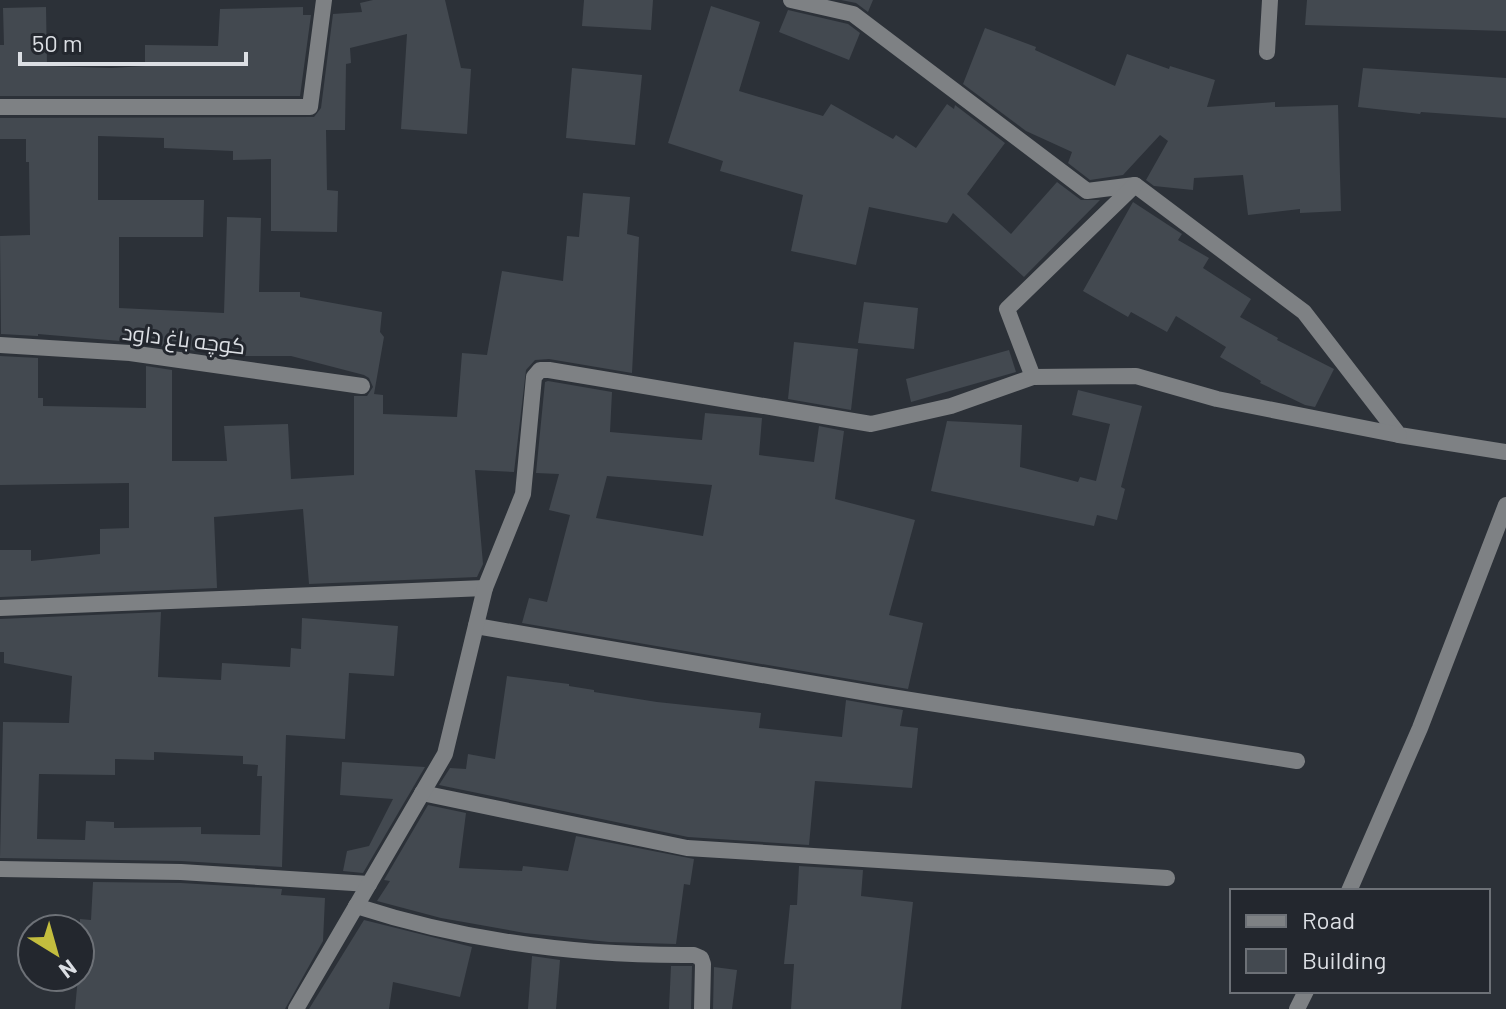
<svg xmlns="http://www.w3.org/2000/svg" width="1506" height="1009" viewBox="0 0 1506 1009" font-family="Barlow,Cairo,sans-serif">
<rect width="100%" height="100%" fill="#2c3138"/>
<g fill="#434950" fill-rule="evenodd">
<path d="M373 0H445L461 68 471 69 467 134 401 129 407 34 350 48 351 63 346 64 345 130H326L327 190 338 191 337 232 271 231V159L233 160V151L164 148V138L98 136V200H204L203 237H119V308L224 313 227 217 261 218 259 292H300V297L382 312 380 332 384 337 374 394 383 395V414L457 417 462 353 487 355 502 271 563 281 567 236 579 237 583 193 630 197 627 234 639 237 632 373 549 359 535 360 526 370 514 472 475 470 483 564 477 577 309 584 303 509 214 517 217 588 0 597V550H31V561L100 554V529L129 528V483L0 485V356L38 358V398H43V406L146 408V366L172 370V461H227L224 426 288 424 291 479 354 475V396H367L373 387 369 378 364 375 291 356H233L132 342 38 334V336L1 334 0 236 30 235 29 162H26V139H0V118L314 117 321 108 333 14 362 12 360 3Z"/>
<path d="M584 0H653L651 30 582 26Z"/>
<path d="M841 0H873L868 12 856 3Z"/>
<path d="M1307 0H1506V31L1305 25Z"/>
<path d="M711 6 760 22 739 91 823 116 831 104 893 139 896 135 916 148 947 104 954 109 955 105 1005 143 967 194 1011 234 1057 182 1081 200H1100L1024 277 953 213 947 223 869 207 856 265 791 251 803 195 720 171 723 161 668 143Z"/>
<path d="M46 7 47 66 111 68 145 66V45L218 46 220 9 303 7V15H311L300 96H0V45H4L3 8Z"/>
<path d="M788 10 848 24 860 33 849 60 779 32Z"/>
<path d="M985 28 1036 47 1035 50 1115 86 1127 54 1169 69 1170 66 1215 80 1207 107 1275 102V107L1338 105 1341 211 1300 213V209L1248 215 1243 175 1194 178 1193 190 1154 186 1146 180 1168 141 1160 135 1123 175 1090 180 1068 163 1072 152 1026 131 963 84Z"/>
<path d="M572 68 642 75 635 145 566 138Z"/>
<path d="M1363 68 1506 78V118L1421 112 1420 114 1358 107Z"/>
<path d="M1133 202 1182 234 1178 240 1209 258 1203 268 1251 299 1240 317 1278 338 1277 340 1334 369 1315 407 1305 405 1260 383 1261 381 1220 357 1226 347 1176 316 1167 332 1131 312 1128 317 1083 291Z"/>
<path d="M864 302 918 308 914 349 858 343Z"/>
<path d="M794 342 858 349 851 410 788 399Z"/>
<path d="M1009 350 1016 372 911 402 906 379Z"/>
<path d="M548 381 612 392 610 432 702 440 705 413 762 418 759 455 814 462 819 426 844 431 835 499 915 520 889 615 923 623 908 689 522 623 529 598 547 602 570 515 549 510 559 474 536 473 545 382ZM607 476 712 485 703 536 596 518Z"/>
<path d="M1078 390 1142 406 1121 487 1125 489 1117 520 1097 515 1094 526 931 491 947 421 1022 425 1020 467 1078 482 1080 477 1096 481 1110 424 1072 415Z"/>
<path d="M161 612 158 677 221 680 222 663 290 667 291 648 301 649 302 618 398 626 394 676 349 673 345 739 286 735 282 867 181 861 0 858 3 722 69 723 72 676 4 663V652H0V619ZM154 752 243 756V764L258 765 257 776H262L260 835 201 834V827L114 828V822L86 821 85 840 37 839 39 774 115 775V759L154 760Z"/>
<path d="M507 676 569 684V686L594 690V692L657 702 761 713 759 728 842 737 846 700 903 710 900 726 918 728 912 788 815 781 809 845 688 837 439 785 450 768 466 769 468 754 495 759Z"/>
<path d="M342 762 425 767 363 873 343 871 347 851 369 846 393 799 340 795Z"/>
<path d="M428 805 466 813 459 868 522 871 523 866 568 871 576 836 694 859 690 885 684 884 676 944 609 942 525 933 441 918 377 901 390 881 384 880Z"/>
<path d="M799 866 863 870 861 896 913 902 901 1009H791L794 964H784L790 905H797Z"/>
<path d="M93 882 181 883 282 889 281 895 325 898 323 941 285 1009H75L78 977H80V919L91 920Z"/>
<path d="M364 920 472 947 460 997 393 982 389 1009H309Z"/>
<path d="M532 956 560 960 556 1009H528Z"/>
<path d="M671 966H692L691 1009H669Z"/>
<path d="M714 967 737 970 732 1009H713Z"/>
</g>
<g fill="none" stroke-linecap="round" stroke-linejoin="round">
<g stroke="#7e8184" stroke-width="16">
<path d="M791 0 853 14 1087 191 1135 185 1304 312 1399 435 1506 452"/>
<path d="M1267 52 1270 0"/>
<path d="M0 107H310L324 0"/>
<path d="M0 345 130 353 362 386"/>
<path d="M1033 377 1007 309 1135 185"/>
<path d="M0 608 485 588"/>
<path d="M476 626 885 696 1297 761"/>
<path d="M422 793 687 848 1167 878"/>
<path d="M0 869 181 872 369 884"/>
<path d="M1349 891 1420 728 1506 505"/>
<path d="M356 906C464 941 581 956 694 955L701 958 703 964 702 1009"/>
<path d="M296 1009 445 754 485 588 523 494 534 377 540 370H549L871 424 951 406 1033 377 1136 376 1217 399 1399 435"/>
<path d="M1297 1009 1306 991"/>
</g>
</g>
<g text-anchor="middle" stroke-width="6" stroke-linejoin="round" paint-order="stroke">
<g font-size="22" fill="#dcdfe4" stroke="#23272e">
<text transform="translate(184 339) rotate(7)" y="8">کوچه باغ داود</text>
</g>
</g>
<rect x="1230" y="889" width="260" height="104" fill="#23272e" stroke="#6d7177" stroke-width="2"/>
<rect x="1246" y="915" width="40" height="12" fill="#7e8184" stroke="#6d7177" stroke-width="2"/>
<text x="1302" y="929" font-size="24" fill="#dcdfe4">Road</text>
<rect x="1246" y="949" width="40" height="24" fill="#434950" stroke="#6d7177" stroke-width="2"/>
<text x="1302" y="969" font-size="24" fill="#dcdfe4">Building</text>
<g transform="translate(56 953) rotate(143)"><circle r="38" fill="#23272e" stroke="#6d7177" stroke-width="2"/>
<path d="M0-6L14 30L0 20L-14 30Z" fill="#c3bd3e"/>
<text y="-12" font-size="22" font-weight="bold" text-anchor="middle" fill="#dcdfe4">N</text>
</g>
<path d="M20 52v12h226v-12" fill="none" stroke="#dcdfe4" stroke-width="4"/>
<text x="32" y="52" font-size="24" fill="#dcdfe4" stroke="#23272e" stroke-width="6" paint-order="stroke">50 m</text>
</svg>
